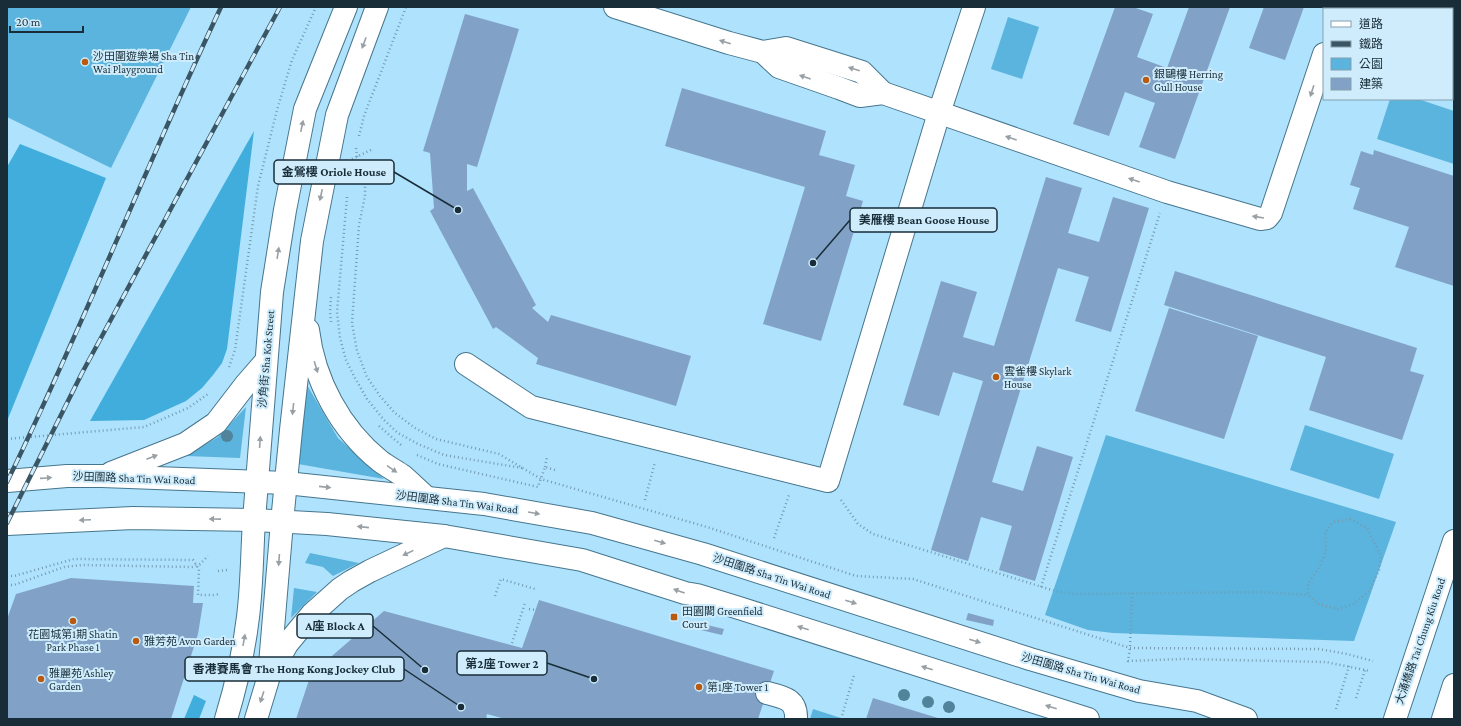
<svg xmlns="http://www.w3.org/2000/svg" width="1461" height="726" viewBox="0 0 1461 726" font-family="'Crimson Pro','Noto Sans TC',serif">
<rect width="100%" height="100%" fill="#afe2fd"/>
<g fill="#5bb4dd">
<path d="M7 7H191L111 168 7 117Z"/>
<path d="M1420 7H1454V49H1452V9H1420Z"/>
<path d="M1008 17 1039 27 1022 79 991 69Z"/>
<path d="M1390 99H1418L1454 111V164L1377 139Z"/>
<path d="M307 385 338 438 384 479 298 464Z"/>
<path d="M246 407 240 458 186 456 218 437Z"/>
<path d="M1305 425 1394 454 1379 499 1290 470Z"/>
<path d="M1106 435 1396 522 1354 641 1113 633 1088 630 1045 615Z"/>
<path d="M310 553 359 563 333 576 323 567 305 563Z"/>
<path d="M294 588 317 592 291 618Z"/>
<path d="M813 709 844 719H810Z"/>
</g>
<g fill="#41addc">
<path d="M254 131 227 349 222 363 213 375 202 388 186 401 144 420 90 421Z"/>
<path d="M20 144 106 178 7 421V167Z"/>
<path d="M194 695 206 701 199 719H184Z"/>
</g>
<g fill="#81a2c6">
<path d="M1115 7H1133L1153 14 1137 57 1167 68 1189 7H1230L1175 159 1139 147 1155 103 1125 92 1109 136 1073 124Z"/>
<path d="M1264 7H1304L1285 60 1249 48Z"/>
<path d="M465 14 519 29 477 167 467 164V191L473 188 536 305 532 308 548 322 551 315 691 356 676 406 536 364 538 358 496 327 493 329 430 211 434 208 430 153 423 151Z"/>
<path d="M682 88 826 131 819 155 855 165 846 196 863 201 821 341 763 324 805 187 665 146Z"/>
<path d="M1374 150 1454 176V286L1395 267 1409 227 1353 209 1360 188 1350 185 1361 151 1373 155Z"/>
<path d="M1046 177 1082 188 1068 233 1099 242 1113 197 1149 208 1111 332 1075 321 1089 277 1058 268 992 482 1023 491 1037 446 1073 457 1035 581 999 570 1012 526 981 517 968 561 931 550 983 381 953 372 939 416 903 405 941 281 977 292 963 337 994 346Z"/>
<path d="M1175 271 1417 348 1410 371 1424 375 1402 440 1309 410 1326 357 1164 305Z"/>
<path d="M1169 308 1258 336 1224 439 1135 411Z"/>
<path d="M71 578 194 586 193 603H203L198 634 171 719H7V619L16 594Z"/>
<path d="M539 600 774 671 758 719H505L487 714 486 719H296L311 674 384 611 522 648Z"/>
<path d="M968 613 994 620 993 626 966 620Z"/>
<path d="M690 621 724 629 722 635 688 627Z"/>
<path d="M873 698 941 719H866Z"/>
</g>
<g fill="none" stroke-linecap="round" stroke-linejoin="round">
<g stroke="#46768d" stroke-width="24">
<g id="minor">
<path d="M615 7 729 43 763 52 786 48 862 72 883 93"/>
<path d="M1339 9 1340 7"/>
<path d="M763 52 779 67 839 88 860 96 883 93 1167 192 1260 219 1267 218 1271 213 1324 54"/>
<path d="M466 364 531 407 828 481 939 113 974 7"/>
<path d="M767 693C783 697 797 699 796 719"/>
<path d="M226 719C236 686 244 651 248 617 252 585 252 552 254 520"/>
<path d="M256 719 269 676 282 522"/>
</g>
</g>
<g stroke="#46768d" stroke-width="24">
<g id="major">
<path d="M308 330C314 380 340 429 380 461 388 467 396 471 403 476 411 483 418 490 426 497"/>
<path d="M111 473 185 444 216 423 246 384 266 361"/>
<path d="M7 481 67 476H102L286 483 484 504 592 523 703 554 1030 659 1139 691 1197 701 1246 719"/>
<path d="M254 520 272 292 285 210 305 109 346 7"/>
<path d="M282 522 291 430 312 241 337 115 377 7"/>
<path d="M7 524 133 518 254 520 327 524 444 536 582 560 685 593 697 595 739 608 1088 719"/>
<path d="M269 676 287 644 312 614 340 589 352 581 370 571 444 536"/>
<path d="M1395 719 1454 541"/>
<path d="M1443 719 1454 685"/>
</g>
</g>
<g stroke="#749bb0" stroke-width="2.5" stroke-dasharray="1 3" stroke-linecap="butt">
<path d="M359 136 364 116 406 7"/>
<path d="M356 148 358 163 365 183V196L359 225 352 323 357 351 367 377 380 396 395 413 415 428 436 439 499 454 541 479 707 527 856 576 913 579 1130 648 1319 649 1347 654 1373 661"/>
<path d="M352 159 373 149"/>
<path d="M349 180 358 163"/>
<path d="M347 197 337 312 340 338 346 360 355 378 367 399 384 420 398 433 418 444 444 455 522 468"/>
<path d="M331 322 330 312 331 297"/>
<path d="M229 367 235 350 258 186 277 110 292 60 316 7"/>
<path d="M379 426 401 445"/>
<path d="M7 439 144 427 188 408 208 394"/>
<path d="M417 455 438 464 538 487 545 467 555 470"/>
<path d="M545 467 547 457"/>
<path d="M645 500 655 462"/>
<path d="M841 500 858 524 873 534 1055 591 1075 594 1261 592 1308 595"/>
<path d="M1350 519 1367 528 1381 556 1379 570 1369 591 1354 604 1338 609 1318 604 1308 595V584L1320 566 1326 552 1325 533 1333 522Z"/>
<path d="M774 538 789 495"/>
<path d="M218 571 227 570"/>
<path d="M7 576H14L74 559 193 560 199 569 198 595H213L220 594"/>
<path d="M7 585H14L64 567 82 565 192 567 200 564 208 556"/>
<path d="M1041 587 1160 213"/>
<path d="M1132 593 1130 648 1128 661 1183 659 1326 662 1370 671"/>
<path d="M495 596 501 579 535 589"/>
<path d="M529 609 536 610"/>
<path d="M512 643 525 603"/>
<path d="M1356 698 1365 670"/>
<path d="M1336 709 1349 666"/>
<path d="M487 719 488 718"/>
<path d="M841 719 854 675"/>
</g>
<use href="#minor" stroke="#fff" stroke-width="22"/>
<use href="#major" stroke="#fff" stroke-width="22"/>
<g stroke="#3a5563" stroke-width="4.5">
<g id="rail">
<path d="M7 482C83 326 147 164 221 7"/>
<path d="M7 523 82 373 280 7"/>
</g>
</g>
<use href="#rail" stroke="#ceecfc" stroke-width="3" stroke-dasharray="9" stroke-linecap="butt"/>
</g>
<g fill="#51839a">
<circle cx="227" cy="436" r="6"/>
<circle cx="904" cy="695" r="6"/>
<circle cx="928" cy="702" r="6"/>
<circle cx="949" cy="707" r="6"/>
</g>
<defs><path id="oneway-solid" d="M-6-.8H1V-3.2L6.5 0L1 3.2V.8H-6Z"/></defs>
<g fill="#98a0a5">
<use href="#oneway-solid" transform="translate(725 42) rotate(-163)"/>
<use href="#oneway-solid" transform="translate(364 43) rotate(110)"/>
<use href="#oneway-solid" transform="translate(854 69) rotate(-163)"/>
<use href="#oneway-solid" transform="translate(805 77) rotate(-161)"/>
<use href="#oneway-solid" transform="translate(1312 91) rotate(108)"/>
<use href="#oneway-solid" transform="translate(302 126) rotate(-78)"/>
<use href="#oneway-solid" transform="translate(1011 138) rotate(-161)"/>
<use href="#oneway-solid" transform="translate(1134 180) rotate(-161)"/>
<use href="#oneway-solid" transform="translate(321 195) rotate(102)"/>
<use href="#oneway-solid" transform="translate(1258 217) rotate(-171)"/>
<use href="#oneway-solid" transform="translate(278 253) rotate(-81)"/>
<use href="#oneway-solid" transform="translate(316 367) rotate(73)"/>
<use href="#oneway-solid" transform="translate(293 409) rotate(96)"/>
<use href="#oneway-solid" transform="translate(260 442) rotate(-86)"/>
<use href="#oneway-solid" transform="translate(152 457) rotate(-21)"/>
<use href="#oneway-solid" transform="translate(392 469) rotate(34)"/>
<use href="#oneway-solid" transform="translate(46 478) rotate(-4)"/>
<use href="#oneway-solid" transform="translate(325 487) rotate(6)"/>
<use href="#oneway-solid" transform="translate(534 513) rotate(10)"/>
<use href="#oneway-solid" transform="translate(215 519) rotate(-179)"/>
<use href="#oneway-solid" transform="translate(85 520) rotate(178)"/>
<use href="#oneway-solid" transform="translate(363 527) rotate(-174)"/>
<use href="#oneway-solid" transform="translate(660 542) rotate(16)"/>
<use href="#oneway-solid" transform="translate(408 553) rotate(154)"/>
<use href="#oneway-solid" transform="translate(279 560) rotate(94)"/>
<use href="#oneway-solid" transform="translate(679 591) rotate(-160)"/>
<use href="#oneway-solid" transform="translate(851 602) rotate(18)"/>
<use href="#oneway-solid" transform="translate(803 628) rotate(-162)"/>
<use href="#oneway-solid" transform="translate(244 640) rotate(-80)"/>
<use href="#oneway-solid" transform="translate(975 641) rotate(18)"/>
<use href="#oneway-solid" transform="translate(927 668) rotate(-162)"/>
<use href="#oneway-solid" transform="translate(262 697) rotate(108)"/>
<use href="#oneway-solid" transform="translate(1051 707) rotate(-162)"/>
</g>
<g fill="#b95a10" stroke="#ceecfc" stroke-width="1.5">
<circle cx="85" cy="62" r="4"/>
<circle cx="1146" cy="80" r="4"/>
<circle cx="996" cy="377" r="4"/>
<rect x="670" y="613" width="8" height="8" rx="2"/>
<circle cx="73" cy="621" r="4"/>
<circle cx="136" cy="641" r="4"/>
<circle cx="41" cy="679" r="4"/>
<circle cx="699" cy="687" r="4"/>
</g>
<g text-anchor="middle" stroke-width="4" stroke-linejoin="round" paint-order="stroke">
<g font-size="11" fill="#192d38" stroke="#ceecfc" text-anchor="start">
<text x="93" y="60">沙田圍遊樂場 Sha Tin<tspan x="93" dy="13">Wai Playground</tspan></text>
<text x="1154" y="78">銀鷗樓 Herring<tspan x="1154" dy="13">Gull House</tspan></text>
<text x="1004" y="375">雲雀樓 Skylark<tspan x="1004" dy="13">House</tspan></text>
<text x="682" y="615">田園閣 Greenfield<tspan x="682" dy="13">Court</tspan></text>
<text x="73" y="638" text-anchor="middle">花園城第1期 Shatin<tspan x="73" dy="13">Park Phase 1</tspan></text>
<text x="144" y="645">雅芳苑 Avon Garden</text>
<text x="49" y="677">雅麗苑 Ashley<tspan x="49" dy="13">Garden</tspan></text>
<text x="707" y="691">第1座 Tower 1</text>
</g>
<g font-size="11" fill="#192d38" stroke="#ceecfc">
<text transform="translate(266 359) rotate(-85)" y="4">沙角街 Sha Kok Street</text>
<text transform="translate(134 478) rotate(2)" y="4">沙田圍路 Sha Tin Wai Road</text>
<text transform="translate(457 502) rotate(7)" y="4">沙田圍路 Sha Tin Wai Road</text>
<text transform="translate(772 576) rotate(18)" y="4">沙田圍路 Sha Tin Wai Road</text>
<text transform="translate(1420 641) rotate(-71)" y="4">大涌橋路 Tai Chung Kiu Road</text>
<text transform="translate(1081 673) rotate(16)" y="4">沙田圍路 Sha Tin Wai Road</text>
</g>
</g>
<path fill="none" stroke="#192d38" stroke-width="1.5" d="M458 210L394 172M813 263L850 220M425 670L373 626M594 679L547 663M461 707L404 669"/>
<g fill="#192d38" stroke="#ceecfc" stroke-width="1.5">
<circle cx="458" cy="210" r="4"/>
<circle cx="813" cy="263" r="4"/>
<circle cx="425" cy="670" r="4"/>
<circle cx="594" cy="679" r="4"/>
<circle cx="461" cy="707" r="4"/>
</g>
<g fill="#ceecfc" stroke="#192d38" stroke-width="1.5">
<rect x="274" y="160" width="120" height="24" rx="4"/>
<rect x="850" y="208" width="147" height="24" rx="4"/>
<rect x="297" y="614" width="76" height="24" rx="4"/>
<rect x="457" y="651" width="90" height="24" rx="4"/>
<rect x="185" y="657" width="219" height="24" rx="4"/>
</g>
<g font-size="12" text-anchor="middle" font-weight="bold" fill="#192d38">
<text x="334" y="176">金鶯樓 Oriole House</text>
<text x="924" y="224">美雁樓 Bean Goose House</text>
<text x="335" y="630">A座 Block A</text>
<text x="502" y="668">第2座 Tower 2</text>
<text x="294" y="673">香港賽馬會 The Hong Kong Jockey Club</text>
</g>
<rect width="1461" height="726" fill="none" stroke="#192d38" stroke-width="16"/>
<rect x="1323" y="8" width="130" height="92" fill="#ceecfc" stroke="#86a0ae"/>
<rect x="1331" y="21" width="20" height="6" fill="#ffffff" stroke="#86a0ae"/>
<text x="1359" y="28" font-size="12" fill="#192d38">道路</text>
<rect x="1331" y="41" width="20" height="6" fill="#3a5563" stroke="#86a0ae"/>
<text x="1359" y="48" font-size="12" fill="#192d38">鐵路</text>
<rect x="1331" y="58" width="20" height="12" fill="#5bb4dd" stroke="#86a0ae"/>
<text x="1359" y="68" font-size="12" fill="#192d38">公園</text>
<rect x="1331" y="78" width="20" height="12" fill="#81a2c6" stroke="#86a0ae"/>
<text x="1359" y="88" font-size="12" fill="#192d38">建築</text>
<path d="M10 26v6h73v-6" fill="none" stroke="#192d38" stroke-width="2"/>
<text x="16" y="26" font-size="12" fill="#192d38" stroke="#ceecfc" stroke-width="3" paint-order="stroke">20 m</text>
</svg>
